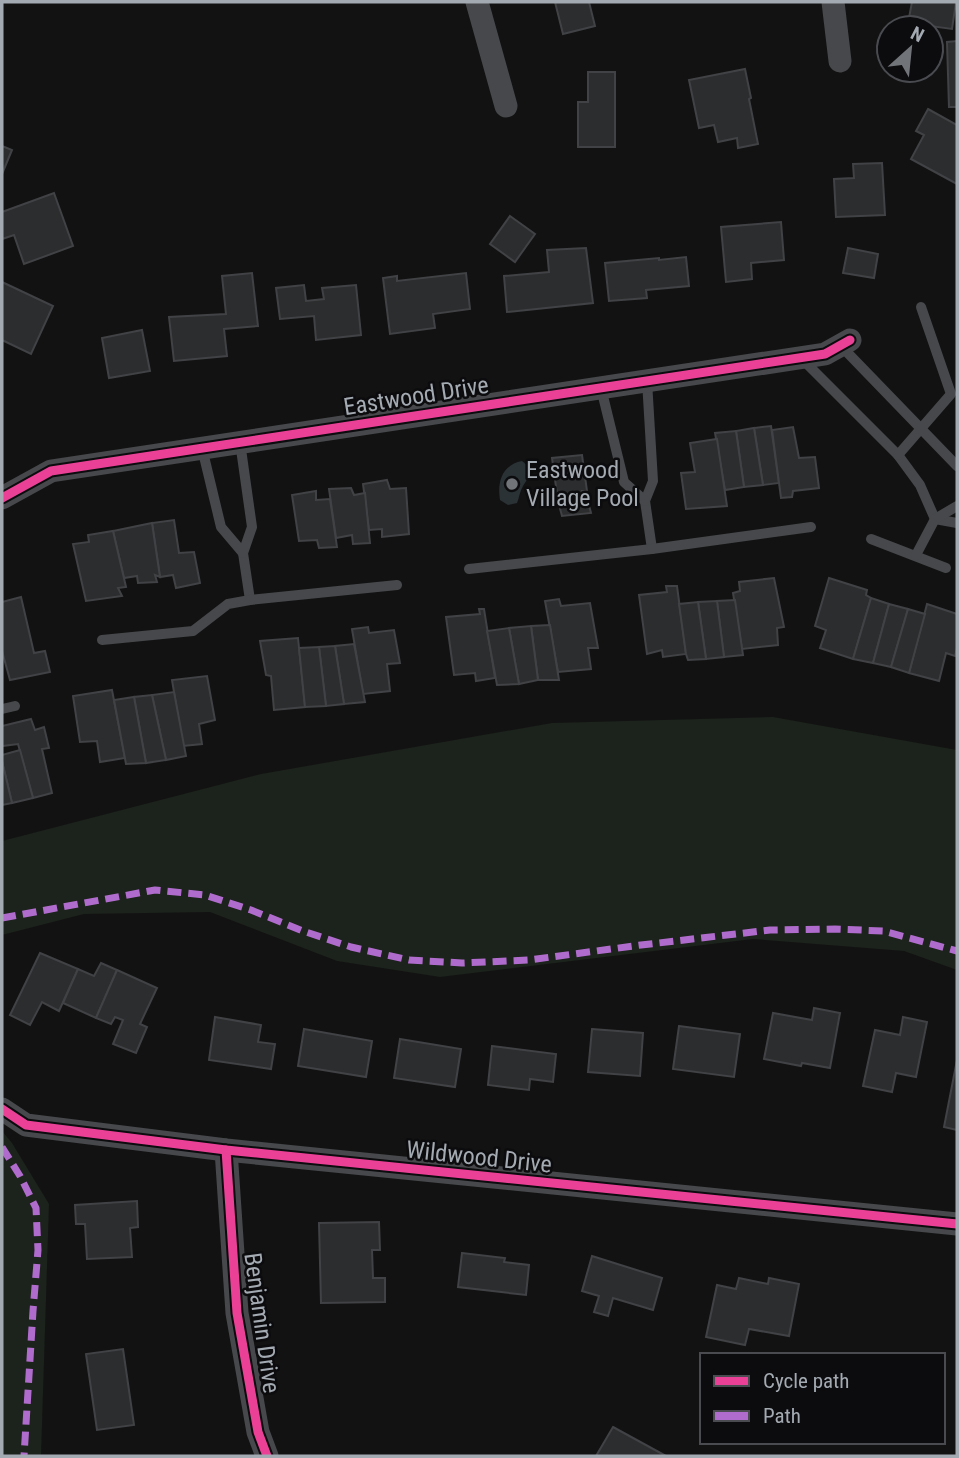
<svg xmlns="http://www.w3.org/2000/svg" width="959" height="1458" viewBox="0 0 959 1458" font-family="'Roboto Condensed',sans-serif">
<rect width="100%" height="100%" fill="#121212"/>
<g fill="#1c221c">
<path d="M773 717 957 750V970L904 951 753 939 440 977 337 961 210 912 84 914 2 935V841L261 774 552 723Z"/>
<path d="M2 1131 12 1143 49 1204 41 1456H2Z"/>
</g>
<path fill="#2a3236" d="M522 461C534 470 529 476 523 486 520 491 519 498 517 503L508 505 500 500C497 482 502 465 522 461Z"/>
<g fill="#2c2d2e" stroke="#414245" stroke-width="2">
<path d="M555 2H589L595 26 563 34Z"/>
<path d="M912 2H956L952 29 908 23Z"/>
<path d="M957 41V107H949L947 42Z"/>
<path d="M745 69 751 98 749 99 758 144 738 148 737 138 718 142 714 125 699 128 689 80Z"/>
<path d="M588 72H615V147H578V102H588Z"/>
<path d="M928 109 957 125V184L911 159 924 135 916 131Z"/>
<path d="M2 146 12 150 2 174Z"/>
<path d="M882 163 885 215 836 217 834 179 854 178 853 164Z"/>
<path d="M54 193 73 246 24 264 14 235 2 239V212Z"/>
<path d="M510 216 535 234 515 262 490 244Z"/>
<path d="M781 222 784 260 751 263 752 279 726 282 721 227Z"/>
<path d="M586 248 593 303 507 312 504 276 549 272 547 250Z"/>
<path d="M848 248 878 254 874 278 843 273Z"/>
<path d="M686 257 689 286 646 290 647 298 609 301 605 263 659 258V260Z"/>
<path d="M252 273 258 326 224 329 227 356 174 361 169 317 226 314 222 276Z"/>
<path d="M466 273 470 309 433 314 435 328 390 334 383 278 397 276V281Z"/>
<path d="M2 282 53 306 31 354 2 340Z"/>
<path d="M304 285 306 301 324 299 322 288 356 285 361 335 316 340 314 316 280 319 276 288Z"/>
<path d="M142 330 150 371 109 378 102 338Z"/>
<path d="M771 426 779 483 763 485 754 428Z"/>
<path d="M793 427 799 458 815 457 819 488 793 491 792 497 781 498 772 430Z"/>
<path d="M754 428 763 485 744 487 736 431Z"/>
<path d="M736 431 744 487 725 490 715 433Z"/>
<path d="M717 439 727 506 686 509 681 473 695 472 690 443Z"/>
<path d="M582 455 587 491H582L583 498H587L591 513 562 516 558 501H562L561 494H557L552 458Z"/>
<path d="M387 480 390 489 406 488 409 534 382 537V529L369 530 363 484Z"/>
<path d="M351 488 354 495 365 493 370 543 353 544 352 535 336 538 329 489Z"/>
<path d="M316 491V500L330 499 337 547 319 548 317 540 299 541 292 495Z"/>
<path d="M174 520 179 553 194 552 200 583 176 588 173 575 160 577 152 523Z"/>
<path d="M152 523 160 577 155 575 157 582 138 583 137 576 124 578 113 531Z"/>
<path d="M113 531 126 587 118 588 122 596 86 601 73 544 89 542 88 535Z"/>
<path d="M774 578 784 627 777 628 778 645 742 649 733 593 740 591 739 582Z"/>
<path d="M829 578 867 590 866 595 871 598 853 659 820 648 826 630 815 626Z"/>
<path d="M666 586H677L686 654 663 657 662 650 647 654 639 595 667 592Z"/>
<path d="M21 597 34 653 45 651 50 672 10 680 2 651V602Z"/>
<path d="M871 598 889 604 873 663 853 659Z"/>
<path d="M559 599 561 606 590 603 598 648H588L591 669 558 672 545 601Z"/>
<path d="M735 600 743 655 724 657 717 601Z"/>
<path d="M717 601 724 657 706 659 698 602Z"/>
<path d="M698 602 706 659 688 660 686 654 679 604Z"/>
<path d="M889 604 908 609 891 667 873 663Z"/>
<path d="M927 604 957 614V648L955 656 946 653 939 681 909 673Z"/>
<path d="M479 609H484L495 678 476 681 475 673 454 675 446 617 480 614Z"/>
<path d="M908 609 925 614 909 673 891 667Z"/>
<path d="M550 625 559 680H538L531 626Z"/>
<path d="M531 626 538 680 519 684 509 628Z"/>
<path d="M368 627 369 633 394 630 400 663 387 664 390 691 363 694 352 629Z"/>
<path d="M509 628 519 684 497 685 487 631Z"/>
<path d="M298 638 305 707 274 710 271 676 266 675 260 641Z"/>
<path d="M354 644 365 702 344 704 335 646Z"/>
<path d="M335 646 344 704 326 706 319 647Z"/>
<path d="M319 647 326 706 305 707 299 648Z"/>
<path d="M207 676 215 720 199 724 202 744 183 746 172 680Z"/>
<path d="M112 690 125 758 100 762 97 741 80 742 73 696Z"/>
<path d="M174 692 186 756 166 760 152 695Z"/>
<path d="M152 695 166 760 146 763 134 697Z"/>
<path d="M134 697 146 763 126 764 114 700Z"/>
<path d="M31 719 35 730 44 727 49 748 42 749 52 793 33 798 18 744 2 746V726Z"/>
<path d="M20 750 33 798 12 803 2 761V755Z"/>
<path d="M2 761 12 803 2 805Z"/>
<path d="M40 953 78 969 59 1011 42 1002 30 1025 10 1015Z"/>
<path d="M101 963 117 970 96 1018 63 1003 78 969 94 976Z"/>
<path d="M117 970 157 988 140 1024 147 1027 136 1053 113 1044 123 1020 115 1017 111 1024 96 1018Z"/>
<path d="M814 1008 840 1013 830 1068 802 1063 801 1066 764 1059 773 1013 812 1020Z"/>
<path d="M215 1017 261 1025 258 1042 275 1044 271 1069 209 1060Z"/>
<path d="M903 1017 927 1022 916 1077 896 1073 892 1092 863 1086 875 1030 900 1035Z"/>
<path d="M679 1026 740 1034 734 1077 673 1069Z"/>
<path d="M304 1029 372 1041 366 1077 298 1066Z"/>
<path d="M592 1029 643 1033 640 1076 588 1072Z"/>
<path d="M400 1039 461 1049 455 1087 394 1078Z"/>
<path d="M492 1046 556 1054 553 1082 530 1079 529 1090 488 1085Z"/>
<path d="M957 1060V1130L944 1127Z"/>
<path d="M137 1201 138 1227 130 1228 132 1257 87 1259 85 1224H76L75 1205Z"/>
<path d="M379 1222 380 1250H372L373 1278H385V1302L321 1303 319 1223Z"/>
<path d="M462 1253 505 1258 504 1262 529 1265 526 1295 458 1287Z"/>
<path d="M592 1256 662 1278 653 1310 613 1298 608 1316 594 1312 599 1296 582 1291Z"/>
<path d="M739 1278 768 1284 769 1278 799 1284 789 1336 749 1329 745 1345 706 1337 717 1285 736 1289Z"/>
<path d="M123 1349 134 1425 97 1430 86 1354Z"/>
<path d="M613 1427 666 1456H596Z"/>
</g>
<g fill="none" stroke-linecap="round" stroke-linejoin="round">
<g stroke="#46484b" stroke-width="10">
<path d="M841 346 957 466"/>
<path d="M801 358 898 455 920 485 935 519 957 523"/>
<path d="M647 381 653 481 645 501 652 549"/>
<path d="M601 388 624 482 645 501"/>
<path d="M240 442 252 527 243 553 250 600"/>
<path d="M202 448 221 527 243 553"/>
<path d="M898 455 951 394 921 307"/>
<path d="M871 539 946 568"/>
<path d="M916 555 935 519 957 506"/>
<path d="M469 569 652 549 811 527"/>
<path d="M102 640 193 631 228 604 250 600 397 585"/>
<path d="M2 709 15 706"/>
</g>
<g stroke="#46484b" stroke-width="23">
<path d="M477 2 506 106"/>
<path d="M833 2 840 61"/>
<path d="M2 498 51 471 825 354 850 340"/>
<path d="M2 1109 26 1125 226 1150 957 1224"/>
<path d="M226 1150 237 1313 258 1432 267 1456"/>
</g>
<g stroke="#b06ccc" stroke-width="7" stroke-dasharray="14 7" stroke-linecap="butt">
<path d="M2 918 155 890 205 895 251 910 303 931 351 947 409 960 462 963 529 960 641 945 770 930 835 929 883 931 957 951"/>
<path d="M2 1147 20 1176 36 1208 38 1250 33 1311 24 1456"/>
</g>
<g stroke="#0c0c0e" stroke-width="13">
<g id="cycleway">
<path d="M2 498 51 471 825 354 850 340"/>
<path d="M2 1109 26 1125 226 1150 957 1224"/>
<path d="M226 1150 237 1313 258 1432 267 1456"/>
</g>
</g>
<use href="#cycleway" stroke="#ea4096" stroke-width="9"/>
</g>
<circle fill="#71757a" stroke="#0c0c0e" stroke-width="2.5" cx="512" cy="484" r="7"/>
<g text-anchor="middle" stroke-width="5" stroke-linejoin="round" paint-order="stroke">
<g font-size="24" fill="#a4aab2" stroke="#0c0c0e">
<text transform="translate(416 396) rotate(-9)" y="8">Eastwood Drive</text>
<text transform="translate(479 1157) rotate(6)" y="8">Wildwood Drive</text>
<text transform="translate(262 1323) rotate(82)" y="8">Benjamin Drive</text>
</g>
<g font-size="24" fill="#a4aab2" stroke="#0c0c0e" text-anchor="start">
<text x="526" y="478">Eastwood<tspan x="526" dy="28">Village Pool</tspan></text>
</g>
</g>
<rect width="959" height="1458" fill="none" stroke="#a4aab2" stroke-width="7"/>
<rect x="700" y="1353" width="245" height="91" fill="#0c0c0e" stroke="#494b50" stroke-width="2"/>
<rect x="714" y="1376" width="35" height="10" fill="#ea4096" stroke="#494b50" stroke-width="2"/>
<text x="763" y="1388" font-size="21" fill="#a4aab2">Cycle path</text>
<rect x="714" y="1411" width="35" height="10" fill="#b06ccc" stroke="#494b50" stroke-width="2"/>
<text x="763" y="1423" font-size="21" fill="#a4aab2">Path</text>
<g transform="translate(910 49) rotate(27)"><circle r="33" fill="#0c0c0e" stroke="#494b50" stroke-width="2"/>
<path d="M0-5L12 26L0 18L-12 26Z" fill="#71757a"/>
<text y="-10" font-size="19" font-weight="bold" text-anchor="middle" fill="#a4aab2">N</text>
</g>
</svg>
